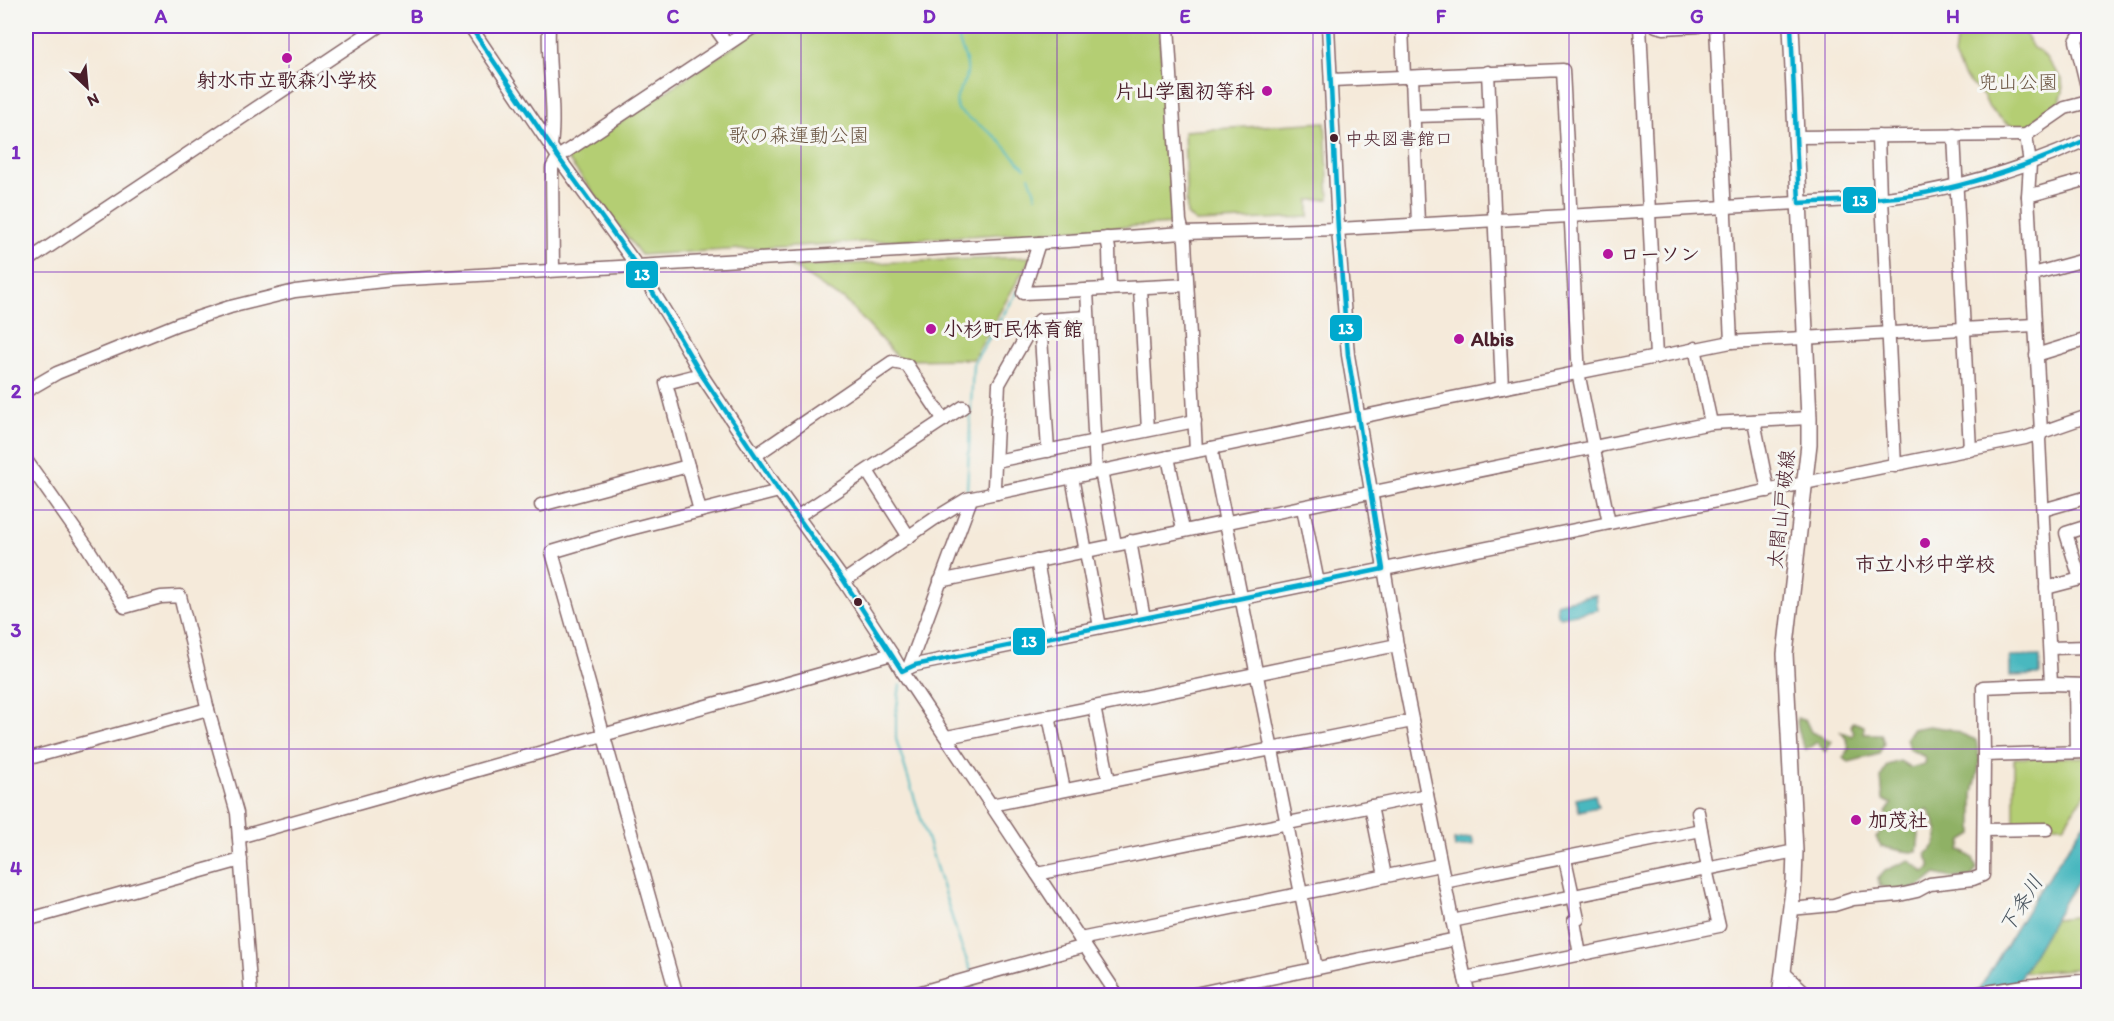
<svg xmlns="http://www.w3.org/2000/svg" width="2114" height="1021" viewBox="0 0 2114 1021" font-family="Itim,'Klee One',sans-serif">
<rect width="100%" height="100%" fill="#f6f6f2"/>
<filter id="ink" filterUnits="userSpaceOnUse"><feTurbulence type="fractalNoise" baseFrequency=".0167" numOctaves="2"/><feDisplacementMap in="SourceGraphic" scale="12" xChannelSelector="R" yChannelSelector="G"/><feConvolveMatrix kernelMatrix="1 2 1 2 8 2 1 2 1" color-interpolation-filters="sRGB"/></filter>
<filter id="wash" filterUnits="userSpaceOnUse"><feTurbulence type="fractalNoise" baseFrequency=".008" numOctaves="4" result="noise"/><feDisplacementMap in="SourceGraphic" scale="24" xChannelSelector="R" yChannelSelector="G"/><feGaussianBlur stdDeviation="1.35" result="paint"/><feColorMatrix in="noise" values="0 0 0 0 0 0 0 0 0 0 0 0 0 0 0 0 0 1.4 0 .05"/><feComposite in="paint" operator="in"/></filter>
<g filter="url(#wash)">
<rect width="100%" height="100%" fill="#f5eada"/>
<g fill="#b4ce73" stroke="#7f764f" stroke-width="1.5">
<path d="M764 26H1159L1173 224 641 255 567 158Z"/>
<path d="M1967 26H2021L2033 48 2040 51 2062 79 2063 92 2059 105 2025 131 2005 122 1989 108 1984 97 1963 75 1954 56 1957 35Z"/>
<path d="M1325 122 1329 199 1309 200V217L1196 222 1187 215 1184 131Z"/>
<path d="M1031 257 973 359 900 360 844 299 838 297 792 266Z"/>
<path d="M2088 757V790L2064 825 2014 826V758Z"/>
<path d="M2088 915V968L2015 973 2048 920Z"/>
</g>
<g fill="#8fb165" stroke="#6c6848" stroke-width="1.5">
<path d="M1797 718 1806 721 1811 732 1832 741 1825 752 1817 742 1806 750C1801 741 1797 728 1797 718Z"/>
<path d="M1853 722 1864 726V734H1881L1884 743 1879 754 1849 762 1843 758 1849 749 1847 740 1841 732 1852 736 1854 732 1851 726Z"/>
<path d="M1929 726 1950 729 1976 740 1980 762 1973 794V834L1963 840 1960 850 1973 858 1977 869 1971 877 1952 878 1936 874 1921 886 1901 892 1880 886 1878 879 1886 870 1909 860 1924 872 1930 868V863L1926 854C1946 840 1937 826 1928 809L1916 816 1919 835 1917 852C1906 853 1893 848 1881 847L1876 837 1889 824 1886 813 1892 804 1883 800 1881 777 1887 765 1900 761 1911 768 1924 764 1925 757 1909 749 1906 738 1912 729Z"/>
</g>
<g fill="#49b8bf" stroke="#4a6c75" stroke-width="1.5">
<path d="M1596 595 1598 610 1560 617 1557 615 1556 605 1559 602Z"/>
<path d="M2040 656V675L2010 676V657Z"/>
<path d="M1595 795 1598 807 1579 811 1576 799Z"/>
<path d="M2088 818V866L2067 897 2010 995 1975 996 2037 894Z"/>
<path d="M1472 837 1474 845 1455 848 1454 840Z"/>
</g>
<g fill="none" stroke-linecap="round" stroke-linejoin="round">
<g stroke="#49b8bf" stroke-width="2">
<path d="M959 26C959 30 958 36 959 40 961 51 969 60 967 73 964 87 952 95 958 110L995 136 1025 168"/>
<path d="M1029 176 1036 196"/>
<path d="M967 491 973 364 1018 291"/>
<path d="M900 685 896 714V739L960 943 971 971"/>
<path d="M973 982 977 996"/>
</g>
</g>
</g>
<g filter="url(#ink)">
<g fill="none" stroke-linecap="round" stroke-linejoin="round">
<g stroke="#866668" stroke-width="15">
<g id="minor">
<path d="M470 26 558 157 637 266 674 326 701 374 779 491 844 581 892 654 902 671 1118 996"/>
<path d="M549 26C547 66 556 106 551 146"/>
<path d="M714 26 727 44"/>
<path d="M1168 26 1180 221 1185 241 1196 451"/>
<path d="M1328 26 1338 229 1348 355 1397 645 1456 939 1469 996"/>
<path d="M1402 26 1404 77"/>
<path d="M1640 26 1656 357"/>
<path d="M1656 26 1664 28 1698 26"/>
<path d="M1716 26 1731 342"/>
<path d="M2085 26 2076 41 2088 91"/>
<path d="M1488 72 1502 388"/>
<path d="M1412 77 1418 223"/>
<path d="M1332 80 1563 70 1579 377 1609 523"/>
<path d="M1414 116 1489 114"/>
<path d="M1954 135 1970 450"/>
<path d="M1878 136 1880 198"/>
<path d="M1797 137 2026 135 2065 108 2088 102"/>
<path d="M2028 196 2088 179"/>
<path d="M1882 198 1895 466"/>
<path d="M1107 238 1109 249 1110 289"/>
<path d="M1039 243 1023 293 1187 285"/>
<path d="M26 262 379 26"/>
<path d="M553 270 552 168 558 157 755 26"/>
<path d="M2033 274 2088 259"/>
<path d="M1140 288 1148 430"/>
<path d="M1087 290 1096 472"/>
<path d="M1040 320 1048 451"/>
<path d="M1695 348 1711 423"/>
<path d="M2036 355 2088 339"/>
<path d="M26 391 57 373 178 324 230 307 295 291 392 280 1039 243 1183 233 1338 229 1886 198C1958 189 2023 169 2088 139"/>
<path d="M1754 421 1768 491"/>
<path d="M1211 448 1316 968"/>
<path d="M756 455 892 362 907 365 944 420"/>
<path d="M1168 457 1183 530"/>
<path d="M26 460 88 548 125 607 161 597 180 596 208 710 237 813 251 996"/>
<path d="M996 461 1195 421"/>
<path d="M867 471 909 537"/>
<path d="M1101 471 1115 544"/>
<path d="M1072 477 1100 627"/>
<path d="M997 493 994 486 999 384 1031 328 1040 320 1088 317"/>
<path d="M541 505 688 466"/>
<path d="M1303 508 1318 583"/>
<path d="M2043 510 2088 497"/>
<path d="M700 511 666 383 701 374"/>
<path d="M798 516 963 407"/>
<path d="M1130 541 1144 618"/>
<path d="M1037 561 1051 637"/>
<path d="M2080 579 2066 533 2088 526"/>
<path d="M844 581 934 519 967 499 982 496 1427 403 1731 342 2034 325"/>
<path d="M940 581 1711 423 1809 418"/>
<path d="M2046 588 2088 577"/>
<path d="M2050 648 2088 647"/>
<path d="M909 667 971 499"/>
<path d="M902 671 915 665 2025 438 2088 416"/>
<path d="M2051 684 2088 685"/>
<path d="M2075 685 2076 752"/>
<path d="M1094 707 1109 781"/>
<path d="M1049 716 1064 790"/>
<path d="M947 737 1397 645"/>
<path d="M1984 755 1983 687 2051 684 2039 439 2041 432 2028 196 2030 164 2026 135"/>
<path d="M26 759 208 709"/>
<path d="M991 805 1412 721"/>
<path d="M1371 806 1385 876"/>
<path d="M1698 812 1708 869"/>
<path d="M1984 830 2047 829"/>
<path d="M239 837 892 654"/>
<path d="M1565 859 1578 919 1574 921 1580 955"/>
<path d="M1037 874 1427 795"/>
<path d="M1444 882 1701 830"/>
<path d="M1790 909 1834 905 1853 899 1899 895 1917 891 1930 884 1973 879 1983 875 1984 755 2088 752"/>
<path d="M26 920 241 860"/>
<path d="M1452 921 1795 851"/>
<path d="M1080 939 1440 865"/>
<path d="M1783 972 1809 996"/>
<path d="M1465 978 1719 926 1706 869"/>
<path d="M677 996 552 552 626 530 779 491"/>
<path d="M907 996 1085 946"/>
<path d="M1185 996 1456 939"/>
</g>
</g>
<g stroke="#866668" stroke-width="18">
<g id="major">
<path d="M1780 996 1794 882 1795 851 1785 654 1809 444V418L1791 26"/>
<path d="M1970 996 2028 987 2088 982"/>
</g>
</g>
<use href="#minor" stroke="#fff" stroke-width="12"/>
<use href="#major" stroke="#fff" stroke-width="15"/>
<g stroke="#f6f6f2" stroke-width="9">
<g id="bus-1">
<path d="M470 26 558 157 637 266 701 374 779 491 844 581 902 671 915 665 1383 569 1348 355 1338 229 1328 26"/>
<path d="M1791 26 1799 203C1837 201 1876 200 1913 195 1974 185 2032 164 2088 139"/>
</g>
</g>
<use href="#bus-1" stroke="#00a9ce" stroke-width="4.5"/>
</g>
</g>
<path fill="none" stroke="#7b2cbf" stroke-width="1.5" stroke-opacity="0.55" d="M289 26V996M545 26V996M801 26V996M1057 26V996M1313 26V996M1569 26V996M1825 26V996M26 272H2088M26 510H2088M26 749H2088"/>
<g fill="#b5179e" stroke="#f6f6f2" stroke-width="2">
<circle cx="287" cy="58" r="6"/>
<circle cx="1267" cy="91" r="6"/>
<circle cx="1608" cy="254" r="6"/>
<circle cx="931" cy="329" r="6"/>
<circle cx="1459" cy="339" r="6"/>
<circle cx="1925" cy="543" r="6"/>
<circle cx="1856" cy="820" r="6"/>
</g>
<g fill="#4a1f2b" stroke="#f6f6f2" stroke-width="2">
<circle cx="1334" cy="138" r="5"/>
<circle cx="858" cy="602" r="5"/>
</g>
<g text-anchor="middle" stroke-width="6" stroke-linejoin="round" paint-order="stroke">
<g font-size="18" fill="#4a1f2b" stroke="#f6f6f2" text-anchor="start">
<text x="1345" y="145">中央図書館口</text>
</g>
<g font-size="20" font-weight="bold" fill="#4a1f2b" stroke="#f6f6f2" text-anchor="start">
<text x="287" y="87" text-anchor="middle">射水市立歌森小学校</text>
<text x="1255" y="98" text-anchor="end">片山学園初等科</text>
<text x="1620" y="261">ローソン</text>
<text x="943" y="336">小杉町民体育館</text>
<text x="1471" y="346">Albis</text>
<text x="1925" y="571" text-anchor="middle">市立小杉中学校</text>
<text x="1868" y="827">加茂社</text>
</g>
<g font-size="20" fill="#6a5441" stroke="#f6f6f2">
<text x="2018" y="89">兜山公園</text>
<text x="799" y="142">歌の森運動公園</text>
</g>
<g font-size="20" fill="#4a1f2b" stroke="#f6f6f2">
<text transform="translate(1781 509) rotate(-84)" y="7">太閤山戸破線</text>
</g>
<g font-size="21" font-style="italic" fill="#4a555f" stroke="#f6f6f2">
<text transform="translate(2021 904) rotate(-58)" y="7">下条川</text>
</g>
</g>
<g stroke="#f6f6f2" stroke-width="2">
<rect x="1842" y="186" width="35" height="28" rx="6" fill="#00a9ce"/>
<rect x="625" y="260" width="34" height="29" rx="6" fill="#00a9ce"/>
<rect x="1329" y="314" width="34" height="28" rx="6" fill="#00a9ce"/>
<rect x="1012" y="627" width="34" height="29" rx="6" fill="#00a9ce"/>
</g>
<g font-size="16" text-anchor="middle" font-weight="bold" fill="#fff">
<text x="1860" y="206">13</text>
<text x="642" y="280">13</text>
<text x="1346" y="334">13</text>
<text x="1029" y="647">13</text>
</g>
<rect width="2114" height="1021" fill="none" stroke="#f6f6f2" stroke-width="66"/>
<g transform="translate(87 87) rotate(154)" stroke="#f6f6f2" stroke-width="4.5" paint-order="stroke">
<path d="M0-4.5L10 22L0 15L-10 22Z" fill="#4a1f2b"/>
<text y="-9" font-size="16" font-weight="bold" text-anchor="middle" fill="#4a1f2b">N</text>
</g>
<rect x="33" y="33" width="2048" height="955" fill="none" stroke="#7b2cbf" stroke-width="2"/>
<g font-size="20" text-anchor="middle" font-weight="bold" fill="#7b2cbf">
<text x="161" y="23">A</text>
<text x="417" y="23">B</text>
<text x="673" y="23">C</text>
<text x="929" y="23">D</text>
<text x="1185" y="23">E</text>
<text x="1441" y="23">F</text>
<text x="1697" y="23">G</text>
<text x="1953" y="23">H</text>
<text x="16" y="159">1</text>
<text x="16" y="398">2</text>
<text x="16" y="637">3</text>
<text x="16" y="875">4</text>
</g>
</svg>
